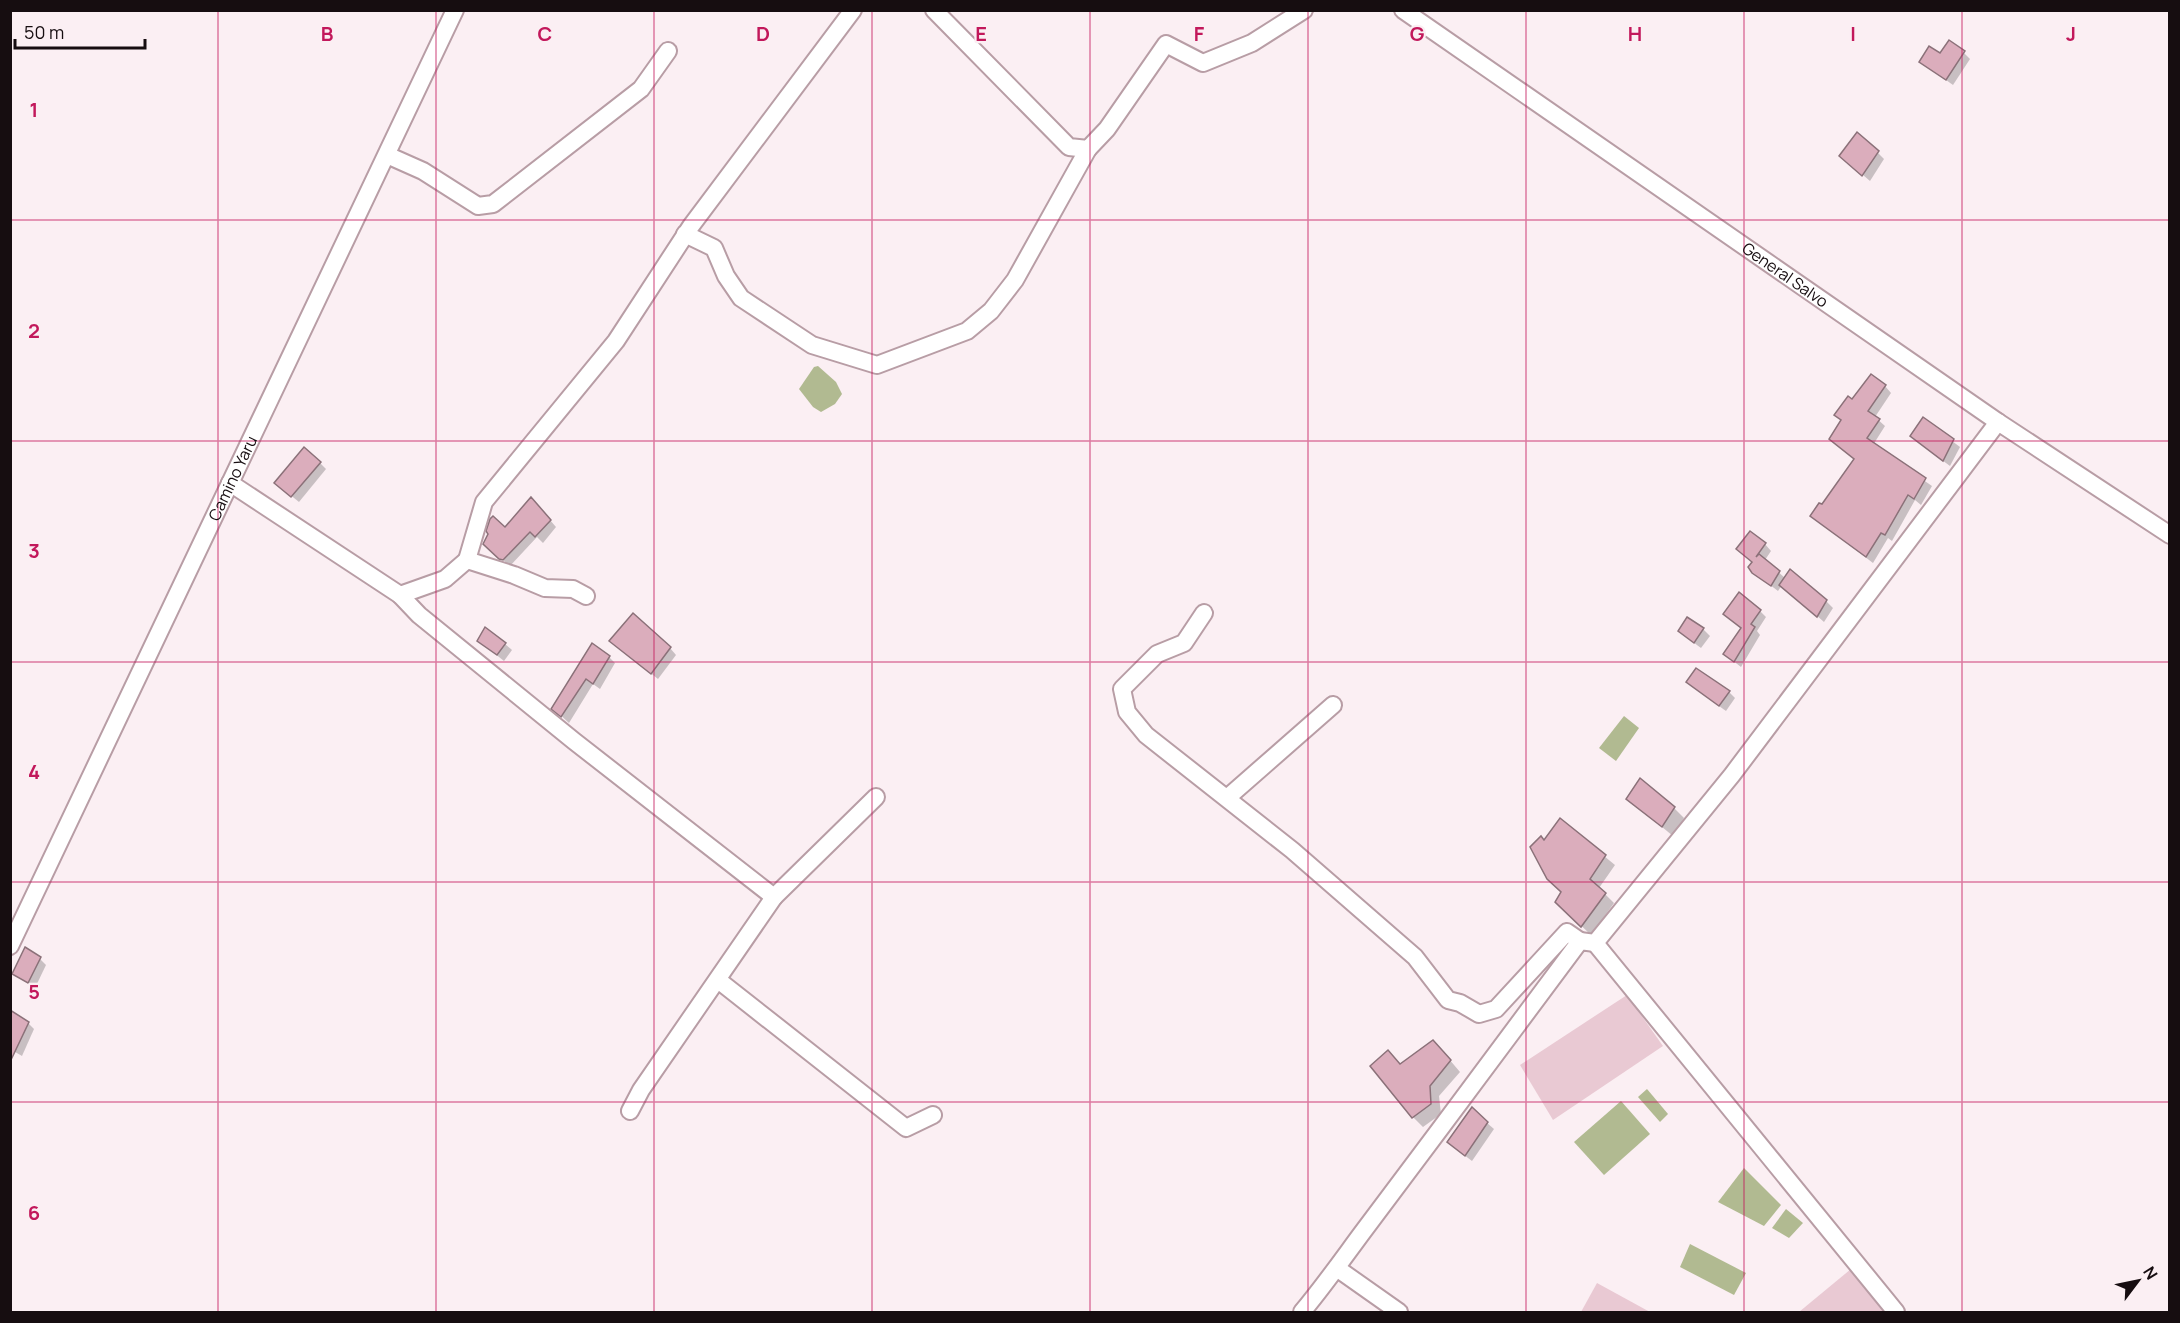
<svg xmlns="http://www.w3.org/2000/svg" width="2180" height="1323" viewBox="0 0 2180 1323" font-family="Manrope,sans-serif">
<rect width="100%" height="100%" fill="#fbeff3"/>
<g fill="#e9c9d3">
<path d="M1627 995 1663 1046 1553 1120 1520 1065Z"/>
<path d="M1851 1269 1888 1312H1799Z"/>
<path d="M1597 1283 1650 1312H1581Z"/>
</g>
<g fill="#b1ba91">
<path d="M818 366 836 382 842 394 835 404 821 412 813 407 799 389 814 367Z"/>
<path d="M1624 716 1639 728 1616 761 1599 748Z"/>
<path d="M1647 1089 1668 1114 1660 1122 1638 1097Z"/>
<path d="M1621 1101 1650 1134 1604 1175 1574 1142Z"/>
<path d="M1744 1168 1781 1205 1764 1226 1718 1202Z"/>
<path d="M1786 1209 1803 1223 1789 1238 1772 1228Z"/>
<path d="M1690 1244 1746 1273 1734 1295 1680 1267Z"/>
</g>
<g fill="#0003">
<path d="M1964 53 1970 59 1953 85 1921 62 1940 55Z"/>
<path d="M1878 153 1884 159 1870 181 1848 162Z"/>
<path d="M1885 386 1891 393 1875 417 1885 426 1873 445 1932 486 1921 505 1915 500 1892 541 1888 538 1873 563 1819 522 1822 506 1855 460 1852 401Z"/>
<path d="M1923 419 1960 447 1950 466 1919 443Z"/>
<path d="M320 463 326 469 299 502 283 489Z"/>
<path d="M538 506 556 527 543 543 537 537 510 566 484 543 494 518 505 530Z"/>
<path d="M1765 544 1771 551 1765 560 1785 578 1826 601 1833 608 1824 622 1782 585 1778 591 1753 572V563L1744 556Z"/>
<path d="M1760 611 1766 617 1757 631 1760 635 1741 667 1732 660 1742 629 1732 621Z"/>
<path d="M1703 629 1710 636 1701 648 1686 637Z"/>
<path d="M479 641 505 644 512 650 504 661Z"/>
<path d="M618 647 670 648 676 655 658 679Z"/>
<path d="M609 657 615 663 600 689 593 684 569 723 553 708Z"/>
<path d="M1694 688 1729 692 1735 698 1726 711Z"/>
<path d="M1628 799 1674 808 1684 818 1673 836Z"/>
<path d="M1560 820 1615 865 1599 888 1614 903 1591 935 1566 911 1563 892 1545 842Z"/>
<path d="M40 959 46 965 35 988 13 974Z"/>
<path d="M28 1023 34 1029 22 1056 10 1049Z"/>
<path d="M1443 1052 1460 1072 1439 1096 1441 1114 1423 1127 1413 1117Z"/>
<path d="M1487 1123 1494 1129 1472 1161 1455 1148Z"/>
</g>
<g fill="#dbadbc" stroke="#8b7179" stroke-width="1.5">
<path d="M1949 40 1965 51 1946 80 1919 62 1929 46 1940 53Z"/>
<path d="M1857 132 1879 151 1862 176 1839 156Z"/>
<path d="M1871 374 1886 385 1868 411 1880 419 1867 438 1926 478 1914 499 1908 495 1885 535 1881 533 1866 557 1810 516 1819 503 1822 504 1854 459 1829 439 1841 420 1834 415 1848 396 1852 399Z"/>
<path d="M1923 417 1954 439 1943 461 1910 436Z"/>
<path d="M304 447 321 462 291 497 274 483Z"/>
<path d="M531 497 551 520 535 537 530 532 503 560 499 559 483 544 488 534 486 531 490 519 493 516 505 527Z"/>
<path d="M1750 531 1766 543 1756 557 1759 554 1780 571 1771 586 1752 573 1748 567 1752 562 1736 549Z"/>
<path d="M1790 569 1827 600 1817 617 1779 585Z"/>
<path d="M1739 592 1761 610 1751 624 1755 627 1734 662 1723 654 1741 628 1723 614Z"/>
<path d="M633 613 671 647 651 674 609 641Z"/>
<path d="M1687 617 1704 628 1694 643 1678 631Z"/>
<path d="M485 627 506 643 497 655 477 641Z"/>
<path d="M592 643 610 656 593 684 586 679 561 717 551 709Z"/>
<path d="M1696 668 1730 691 1719 706 1686 682Z"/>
<path d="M1640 778 1675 807 1662 827 1626 799Z"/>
<path d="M1560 818 1606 855 1590 879 1606 893 1581 927 1555 902 1561 892 1547 879 1530 847 1541 836 1544 840Z"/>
<path d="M25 947 41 957 28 983 12 974Z"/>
<path d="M10 1010 29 1022 10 1062Z"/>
<path d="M1433 1040 1451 1060 1430 1086 1431 1104 1412 1118 1370 1066 1388 1050 1400 1064Z"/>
<path d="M1472 1107 1488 1122 1465 1156 1447 1142Z"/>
</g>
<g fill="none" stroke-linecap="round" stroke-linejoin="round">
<g stroke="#b89da5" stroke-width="20">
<g id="minor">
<path d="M934 10 1069 147 1088 149 1107 129 1166 44 1203 63 1252 43 1304 10"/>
<path id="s1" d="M1403 10 1998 422 2170 535"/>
<path d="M387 155 423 171 478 206 493 204 641 89 668 51"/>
<path d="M685 234 714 248 726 276 741 298 812 345 877 365 967 331 991 311 1015 280 1088 149"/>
<path d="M230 483 400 595 445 579 467 560 514 575 545 588 573 589 586 596"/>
<path d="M467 560 484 502 616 341 691 226 853 10"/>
<path d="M400 595 419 615 574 741 774 897 876 797"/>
<path d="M1204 613 1184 643 1157 654 1122 689 1127 712 1146 735 1292 850 1415 957 1448 1000 1460 1003 1479 1014 1496 1009 1567 932 1580 941"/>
<path d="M1227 798 1333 705"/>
<path d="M1595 943 1896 1312"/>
<path id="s2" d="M10 946 455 10"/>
<path d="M718 980 906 1128 933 1115"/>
<path d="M630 1111 641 1090 774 897"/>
<path d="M1338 1269 1399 1312"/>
<path d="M1302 1312C1323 1287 1342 1260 1362 1233 1435 1136 1508 1038 1580 941L1595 943 1732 775 1998 422"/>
</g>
</g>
<use href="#minor" stroke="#fff" stroke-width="16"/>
</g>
<path fill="none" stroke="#c2185b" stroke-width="1.5" stroke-opacity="0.55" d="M218 10V1312M436 10V1312M654 10V1312M872 10V1312M1090 10V1312M1308 10V1312M1526 10V1312M1744 10V1312M1962 10V1312M10 220H2170M10 441H2170M10 662H2170M10 882H2170M10 1102H2170"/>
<g text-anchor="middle" stroke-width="4.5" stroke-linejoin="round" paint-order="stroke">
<g font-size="16" fill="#160d10" stroke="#fbeff3">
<text dy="6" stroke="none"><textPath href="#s1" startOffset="465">General Salvo</textPath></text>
<text dy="6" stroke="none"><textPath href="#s2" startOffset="518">Camino Yaru</textPath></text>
</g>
</g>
<g font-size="20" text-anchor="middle" font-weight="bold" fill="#c2185b" stroke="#fbeff3" stroke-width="4.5" stroke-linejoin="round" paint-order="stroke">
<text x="327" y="41">B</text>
<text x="545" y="41">C</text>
<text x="763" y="41">D</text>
<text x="981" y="41">E</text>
<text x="1199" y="41">F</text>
<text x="1417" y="41">G</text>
<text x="1635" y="41">H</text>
<text x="1853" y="41">I</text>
<text x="2071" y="41">J</text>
<text x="34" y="117">1</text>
<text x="34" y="338">2</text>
<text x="34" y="558">3</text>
<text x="34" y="779">4</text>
<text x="34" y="999">5</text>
<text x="34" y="1220">6</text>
</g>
<rect width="2180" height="1323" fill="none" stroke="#160d10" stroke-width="24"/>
<g transform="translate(2138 1281) rotate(58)" stroke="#fbeff3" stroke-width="4.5" paint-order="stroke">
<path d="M0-4.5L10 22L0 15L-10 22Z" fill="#160d10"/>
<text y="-9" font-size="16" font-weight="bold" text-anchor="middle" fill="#160d10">N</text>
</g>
<path d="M15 39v9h130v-9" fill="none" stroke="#160d10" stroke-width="3"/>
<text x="24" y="39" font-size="18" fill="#160d10" stroke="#fbeff3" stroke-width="4.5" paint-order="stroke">50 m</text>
</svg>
